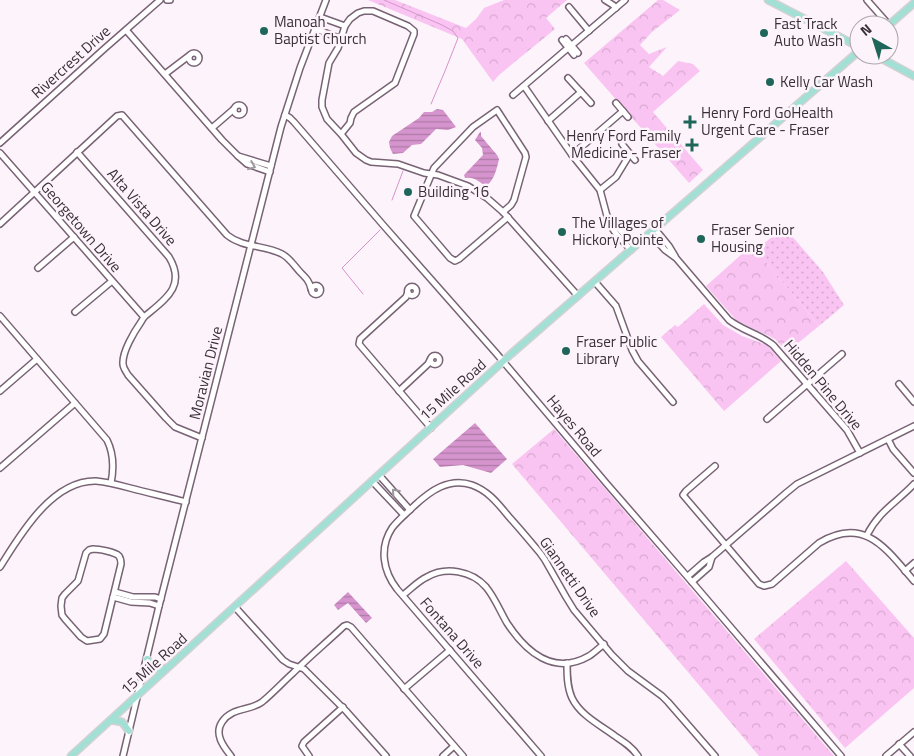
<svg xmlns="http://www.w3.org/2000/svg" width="914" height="756" viewBox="0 0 914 756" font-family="'Titillium Web',sans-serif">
<defs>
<pattern id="grass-dots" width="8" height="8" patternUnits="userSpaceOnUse" patternTransform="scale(1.25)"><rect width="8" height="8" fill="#fac4f2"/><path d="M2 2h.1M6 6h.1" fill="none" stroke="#d7a9d0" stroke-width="1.8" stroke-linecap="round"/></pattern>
<pattern id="forest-crowns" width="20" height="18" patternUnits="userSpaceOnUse" patternTransform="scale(1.25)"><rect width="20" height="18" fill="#fac4f2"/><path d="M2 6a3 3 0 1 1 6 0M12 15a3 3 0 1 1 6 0" fill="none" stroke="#d7a9d0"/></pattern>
<pattern id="water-rules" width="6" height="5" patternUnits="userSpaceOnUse" patternTransform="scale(1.25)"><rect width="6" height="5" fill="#d594cd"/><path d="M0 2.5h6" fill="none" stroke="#ae79a7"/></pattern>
</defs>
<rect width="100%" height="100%" fill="#fdf3fb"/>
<path fill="url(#grass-dots)" d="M784 227 823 272 844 305 819 326 756 250Z"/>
<g fill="url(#forest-crowns)">
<path d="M368 0H395L466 28 476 19 484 8 504 0H567L546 18 555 29 499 75 493 82 462 39Z"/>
<path d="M658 0H663L680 10 652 32 640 45 649 54 667 47 649 67 663 76 678 61 693 64 700 71 653 112 703 170 689 183 584 63Z"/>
<path d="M752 245 819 326 787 352 775 339 737 321 706 286Z"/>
<path d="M704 304 723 325 742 336 767 345 781 361 724 411 661 337 675 325 678 327Z"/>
<path d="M554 429 834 756H759L512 464Z"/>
<path d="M846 561 914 638V688L845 748 754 639Z"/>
</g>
<g fill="url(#water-rules)">
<path d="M437 109 443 110 456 127 448 130 436 129 421 144 412 145 403 153 393 154 390 148 389 142 392 136 419 118 424 112H432Z"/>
<path d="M480 132H481V136L497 155 499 159C497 168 494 181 486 186 478 182 476 177 465 178L464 175 483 155 482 148 475 140Z"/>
<path d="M475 423 507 459 491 473 463 465 440 467 433 459Z"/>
<path d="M348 592 372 618 366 623 348 603 338 610 334 605Z"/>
</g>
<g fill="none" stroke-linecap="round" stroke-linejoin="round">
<g stroke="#d594cd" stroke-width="1">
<path d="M384 0 442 25 453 31 458 38 445 71 431 104"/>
<path d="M392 200 403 171"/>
<path d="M363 294 342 268 380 230"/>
</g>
<g stroke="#786375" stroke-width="8">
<g id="minor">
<path d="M167 0H170"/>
<path d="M605 0 613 5 616 8"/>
<path d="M867 0 889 25"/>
<path d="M569 7 589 31"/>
<path d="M320 17 345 26"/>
<path d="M316 29 341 39"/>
<path d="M126 30 222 140 238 156"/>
<path d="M566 39 578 53"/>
<path d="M562 40 574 55"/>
<path d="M572 45 625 0"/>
<circle cx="194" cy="58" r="5"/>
<path d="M165 74 190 55"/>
<path d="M568 78 591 103"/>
<path d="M524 86 572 155 600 190 607 216"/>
<path d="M513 95 568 48"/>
<path d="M616 103 628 117"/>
<circle cx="239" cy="110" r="5"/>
<path d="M285 115 290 118 294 122 384 226 496 353 607 484 692 582 841 756"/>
<path d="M548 121 581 92"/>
<path d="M212 128 234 109"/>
<path d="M341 134 350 123 351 118 354 112 395 83 414 34V31L408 26 373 11H364L358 13 350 19 345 26 338 48 329 63 322 100V107L327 119 341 134 356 153 366 160 371 162 398 164 424 173 438 175 468 186 487 198 503 212 578 296"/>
<path d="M0 143 104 49 160 0"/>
<path d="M622 144 635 160"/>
<path d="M77 152 169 257C187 287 164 300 144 317L141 322C134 332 122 352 123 364 123 368 126 371 128 375L166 418 175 427 202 438"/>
<path d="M0 153 144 317"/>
<path d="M572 155 623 111"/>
<path d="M270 172 247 164 238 156 271 166"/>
<path d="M600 190 616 177 630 154"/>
<path d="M503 212 511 205 514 200 526 157 525 153 497 110 473 127 434 168 414 216 450 258 455 261 459 259 508 217"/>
<path d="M0 224 117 116 122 115 227 235C243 248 265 245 282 254 290 258 295 267 301 273 306 278 310 282 311 289"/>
<path d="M655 229 669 246 675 256"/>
<path d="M650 233 665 250 676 258 729 320C743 331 760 334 773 345L847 430 860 453"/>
<path d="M631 250C622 240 610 230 607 216L635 246"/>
<path d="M38 268 74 237"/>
<path d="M595 282 616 306 632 350 638 361 673 402"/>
<circle cx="316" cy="290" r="4.5"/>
<circle cx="412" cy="291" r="4.5"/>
<path d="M408 292 406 297 360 339 359 344 431 428"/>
<path d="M75 312 112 281"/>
<path d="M0 316 107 440C114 454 114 468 111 483"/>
<circle cx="435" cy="360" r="4.5"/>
<path d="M899 384 914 402"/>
<path d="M0 391 37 359"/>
<path d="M399 391 428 364 430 360"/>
<path d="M767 419 842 354"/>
<path d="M888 439 893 449 914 473"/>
<path d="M715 466 686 491 683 495 759 584 764 586 772 584 819 543C865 515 887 550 914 581"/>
<path d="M0 468 75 403"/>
<path d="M379 475 410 510"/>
<path d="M372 481 404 515"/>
<path d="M867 535C879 511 896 503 914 484"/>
<path d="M93 549C99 549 115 552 119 556 121 559 121 561 121 564L104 634 100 639 87 641 81 637 65 619 62 615 61 606 62 598 65 594 78 581 86 553 89 550Z"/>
<path d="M0 567C20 535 52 480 96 481 107 482 119 485 130 488 149 493 167 497 186 502"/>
<path d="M905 571 914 563"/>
<path d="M688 576 704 562 712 557 786 493 797 484 914 426"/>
<path d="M692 582 709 567 712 557"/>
<path d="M115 592 133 597H155L161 599"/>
<path d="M403 595C411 589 418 581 427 577 446 566 472 571 486 587 495 598 500 611 507 623 526 652 554 676 589 656 594 653 599 648 604 644"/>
<path d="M113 597 131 602 150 603 159 606"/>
<path d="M235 607 283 660 289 664 304 669 346 711 386 756"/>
<path d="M567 663C567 674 567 687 572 698 580 715 600 725 615 736 624 742 632 747 638 756"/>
<path d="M404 689 450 650"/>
<path d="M899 744 910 756"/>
<path d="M123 756 159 606 281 127 300 68 326 0"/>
<path d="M231 756C223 746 214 734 222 722 232 707 250 711 262 702 273 693 283 682 293 673 309 657 327 642 344 626L347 625 351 627 463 756"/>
<path d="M309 756 302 746 304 742 343 707"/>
<path d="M443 756 454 746"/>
<path d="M541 756 397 589C383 571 379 548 392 528 398 520 407 513 414 506 430 491 449 477 472 485 489 491 499 505 510 518 520 529 530 541 540 553L545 560 566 597 574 610 612 655 628 671 662 696 668 702 715 756"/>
<path d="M886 756 914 732"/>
</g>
</g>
<g stroke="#d4d1d3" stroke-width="9">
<g id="major">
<path d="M768 0 859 47"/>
<path d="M889 25 914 3"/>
<path d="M875 55 914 76"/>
<path d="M147 659C152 666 156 672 165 668"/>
<path d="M111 720 122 722 129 731"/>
<path d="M71 756 511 354 859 51"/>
</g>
</g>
<use href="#minor" stroke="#fff" stroke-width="5"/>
<use href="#major" stroke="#a2e0d5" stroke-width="6"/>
</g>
<defs><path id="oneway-chevron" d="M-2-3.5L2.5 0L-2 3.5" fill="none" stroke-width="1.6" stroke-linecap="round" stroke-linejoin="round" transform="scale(1.25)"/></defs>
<g stroke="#9c989c">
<use href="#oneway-chevron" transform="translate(252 166) rotate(22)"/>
<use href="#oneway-chevron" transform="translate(395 492) rotate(-132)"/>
</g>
<g fill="#1f665a" stroke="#fdf3fb" stroke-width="2">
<circle cx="264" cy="31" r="5"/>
<circle cx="764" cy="33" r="5"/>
<circle cx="770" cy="82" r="5"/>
<path d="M687.5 114.5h5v5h5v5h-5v5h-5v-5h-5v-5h5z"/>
<path d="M689.5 137.5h5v5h5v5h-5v5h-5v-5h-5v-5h5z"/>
<circle cx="408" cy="192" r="5"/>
<circle cx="562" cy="232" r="5"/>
<circle cx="701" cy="239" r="5"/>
<circle cx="566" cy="351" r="5"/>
</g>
<g text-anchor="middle" stroke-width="5" stroke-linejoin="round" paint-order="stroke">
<g font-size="15" fill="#3a3038" stroke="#fdf3fb" text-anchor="start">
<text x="274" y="27">Manoah<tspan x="274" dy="17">Baptist Church</tspan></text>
<text x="774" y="29">Fast Track<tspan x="774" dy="17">Auto Wash</tspan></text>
<text x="780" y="87">Kelly Car Wash</text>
<text x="701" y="118">Henry Ford GoHealth<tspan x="701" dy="17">Urgent Care - Fraser</tspan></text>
<text x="681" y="141" text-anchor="end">Henry Ford Family<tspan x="681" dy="17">Medicine - Fraser</tspan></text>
<text x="418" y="197">Building 16</text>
<text x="572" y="228">The Villages of<tspan x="572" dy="17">Hickory Pointe</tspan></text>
<text x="711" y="235">Fraser Senior<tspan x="711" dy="17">Housing</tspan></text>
<text x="576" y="347">Fraser Public<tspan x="576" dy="17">Library</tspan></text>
</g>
<g font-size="15" fill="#3a3038" stroke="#fdf3fb">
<text transform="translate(71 62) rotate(-42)" y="5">Rivercrest Drive</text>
<text transform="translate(142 207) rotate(49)" y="5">Alta Vista Drive</text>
<text transform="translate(81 227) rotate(49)" y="5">Georgetown Drive</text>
<text transform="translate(206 373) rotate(-76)" y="5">Moravian Drive</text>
<text transform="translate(823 385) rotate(50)" y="5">Hidden Pine Drive</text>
<text transform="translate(453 390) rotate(-42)" y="5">15 Mile Road</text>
<text transform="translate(574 426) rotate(50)" y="5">Hayes Road</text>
<text transform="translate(570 577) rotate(55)" y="5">Giannetti Drive</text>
<text transform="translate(452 633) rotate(49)" y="5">Fontana Drive</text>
<text transform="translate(154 664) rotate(-42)" y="5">15 Mile Road</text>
</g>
</g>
<g transform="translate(874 40) rotate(321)"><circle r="24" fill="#fdf3fb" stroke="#afa5ad"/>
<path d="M0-4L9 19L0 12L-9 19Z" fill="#1f665a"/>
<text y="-8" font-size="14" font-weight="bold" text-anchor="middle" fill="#3a3038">N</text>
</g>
</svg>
